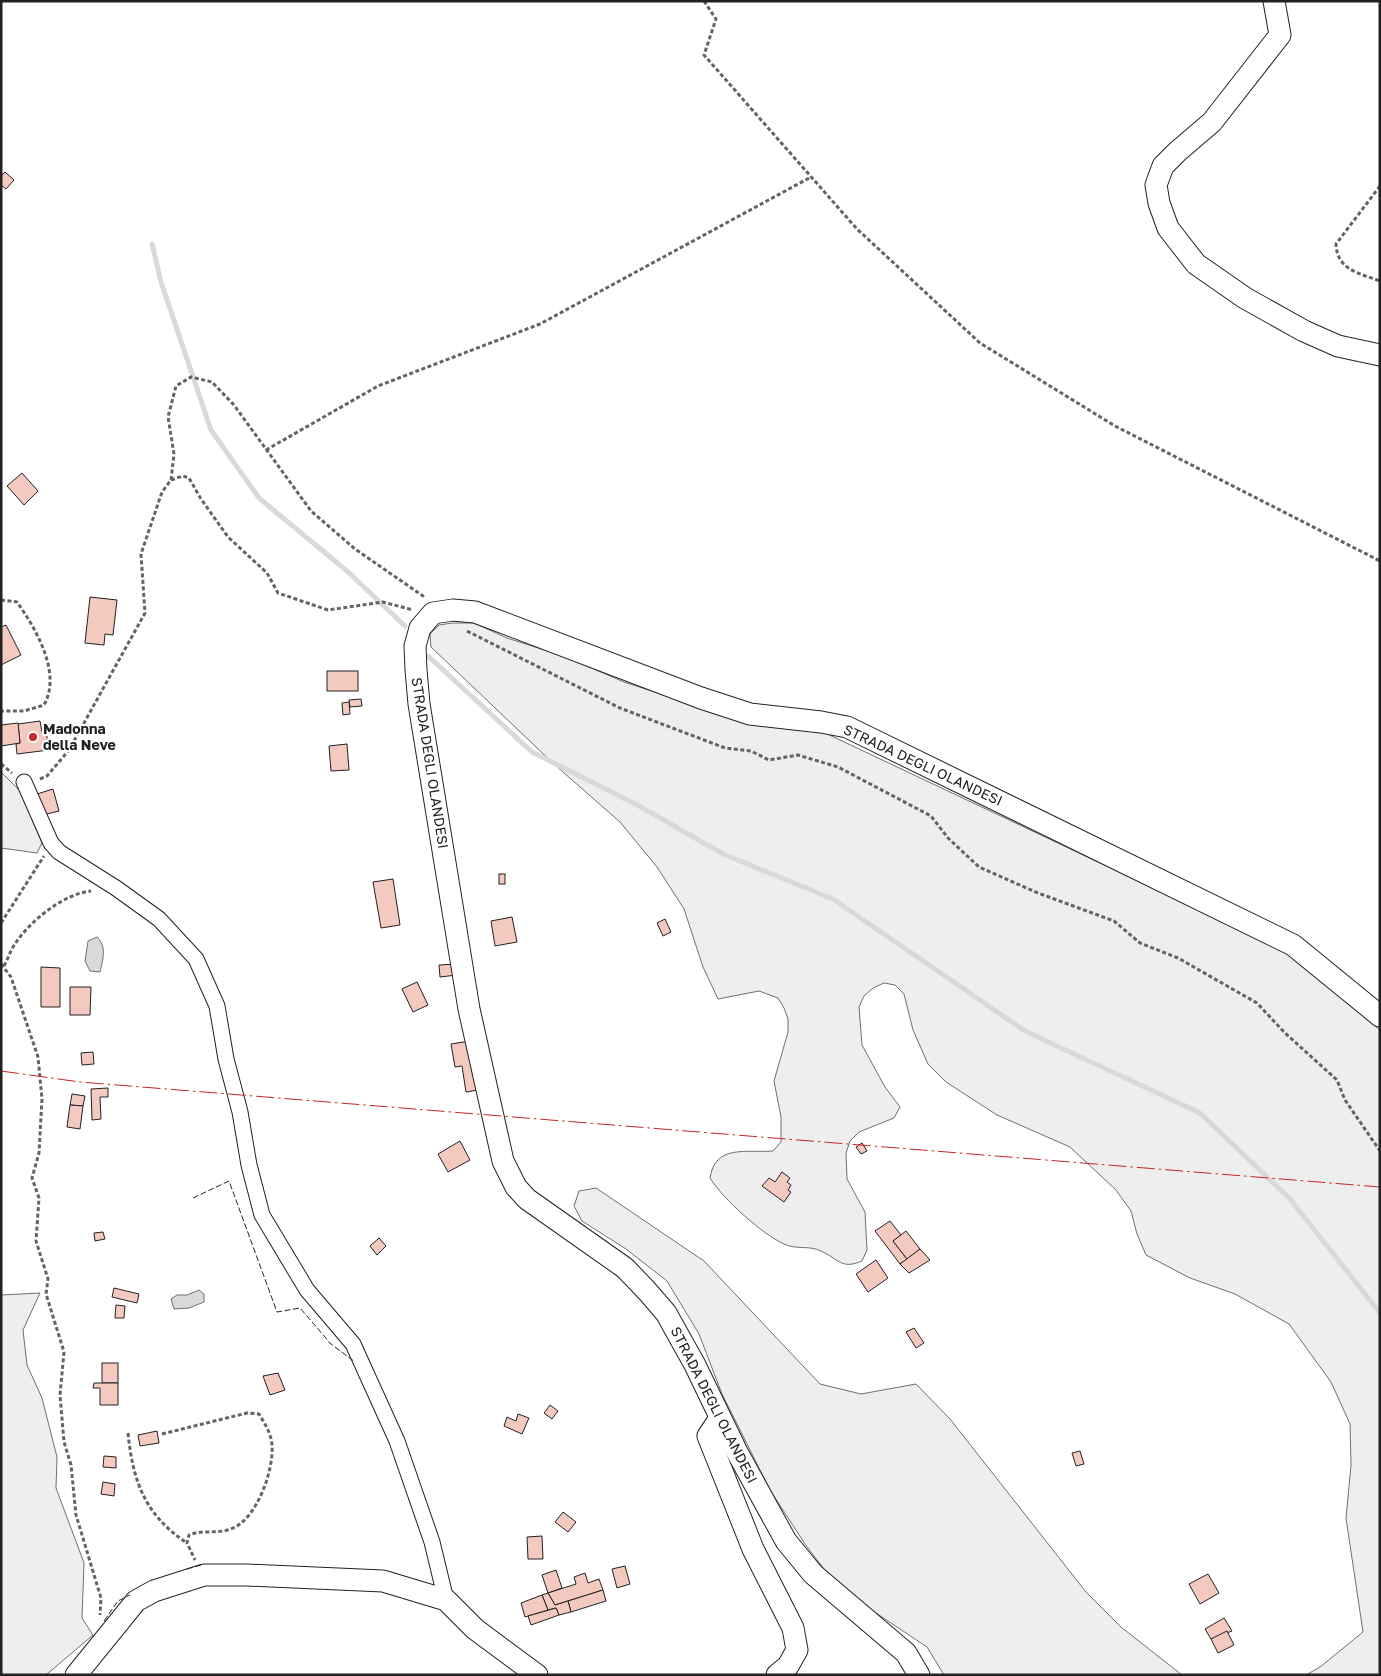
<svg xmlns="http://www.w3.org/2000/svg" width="1381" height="1676" viewBox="0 0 1381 1676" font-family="'Golos Text',sans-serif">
<rect width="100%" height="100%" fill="#fff"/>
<g fill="#eee" stroke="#6f6f6f">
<path d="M452 623H474L507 638 566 657 624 682 710 710 821 731 1282 949 1380 1030V1675H1306L1320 1667 1363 1632 1346 1518 1351 1465 1350 1424 1331 1382 1289 1324 1235 1294 1190 1278 1146 1255 1137 1234 1131 1211 1116 1190 1070 1147 997 1115 946 1082 928 1064 913 1030 904 994 895 985 884 983 873 988 864 996 859 1007 862 1045 885 1087 900 1107 894 1118 859 1132 850 1141 846 1153 847 1179 865 1212 867 1250 862 1261C841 1270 839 1259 821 1251 809 1245 796 1250 784 1244 762 1234 723 1199 710 1178 715 1144 746 1153 773 1151L781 1142V1117L774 1081 788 1032V1019L784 1008 778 998 759 991 718 999 703 967 684 909 657 867 620 822 555 765 431 647 430 634 439 625Z"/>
<path d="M1 772 20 791 42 843 37 853 1 848Z"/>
<path d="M596 1188 704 1261 820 1384 861 1394 916 1384 950 1419 1086 1592 1121 1627 1182 1675H944L927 1647 873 1611 830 1577 805 1544 770 1490 722 1394 699 1334 667 1281 626 1249 582 1221 574 1206 579 1191Z"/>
<path d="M40 1293 23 1330 27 1365 42 1398 57 1457 56 1488 84 1563 82 1618 93 1635 46 1675H1V1295Z"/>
</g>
<g fill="#d9d9d9" stroke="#6f6f6f">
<path d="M97 937C107 947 103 959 100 972L90 971 85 961 88 941Z"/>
<path d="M199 1290 204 1294V1302L189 1308 174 1309 171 1299 177 1295H187Z"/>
</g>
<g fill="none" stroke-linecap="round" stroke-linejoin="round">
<g stroke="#d9d9d9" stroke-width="5">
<path d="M152 244 161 282 211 430 259 498 347 571 405 626"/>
<path d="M428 656 532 752 641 807 723 854 833 899 1025 1031 1200 1113 1290 1199 1380 1313"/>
</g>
</g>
<g fill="#f3c9c0" stroke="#222">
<path d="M5 172 14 180 6 189 1 185V176Z"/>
<path d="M22 473 38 491 24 505 7 486Z"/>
<path d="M90 597 117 600 113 635 105 634 104 645 85 643Z"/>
<path d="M6 625 21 655 1 665V627Z"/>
<rect x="327" y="671" width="31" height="20"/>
<path d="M361 699 362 706 350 707 349 700Z"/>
<path d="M349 702 350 714 343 715 342 703Z"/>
<path d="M40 721 42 732 46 731 49 750 17 754 16 744 20 743 18 724Z"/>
<path d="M18 723 20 743 1 746V725Z"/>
<path d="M347 744 349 770 331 771 329 746Z"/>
<path d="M53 789 59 811 43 815 37 794Z"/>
<rect x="499" y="874" width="6" height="10"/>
<path d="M393 879 400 925 381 928 373 882Z"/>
<path d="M512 917 517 942 495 946 491 921Z"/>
<path d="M665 919 671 932 663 936 657 923Z"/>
<path d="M456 964 457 975 440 977 439 965Z"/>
<path d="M41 967 60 968V1007H41Z"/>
<path d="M417 982 428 1005 413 1012 402 989Z"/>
<path d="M70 987H91L90 1015H70Z"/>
<path d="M470 1041 478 1090 466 1092 462 1066 455 1067 451 1044Z"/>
<path d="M93 1052 94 1064 82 1065 81 1053Z"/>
<path d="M108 1088V1097H100L101 1119 92 1120 91 1089Z"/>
<path d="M72 1094 85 1096 83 1106 70 1105Z"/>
<path d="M70 1105 83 1106 80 1129 67 1127Z"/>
<path d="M460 1141 470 1160 448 1172 438 1154Z"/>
<path d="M862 1143 867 1151 861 1154 856 1147Z"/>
<path d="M782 1172 790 1178 787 1182 791 1185 788 1190 791 1192 784 1202 762 1186 769 1178 775 1182Z"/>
<path d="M890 1221 901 1235 893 1241 907 1259 900 1264 875 1231Z"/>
<path d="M906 1231 920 1249 907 1259 893 1241Z"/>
<path d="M103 1232 105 1239 95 1241 94 1233Z"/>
<path d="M379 1238 386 1246 377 1255 370 1246Z"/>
<path d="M920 1249 930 1260 909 1273 900 1264Z"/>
<path d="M876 1260 888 1278 868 1292 856 1274Z"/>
<path d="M114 1288 139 1294 137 1303 112 1297Z"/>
<path d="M116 1305 125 1306 124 1318H115Z"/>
<path d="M914 1328 924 1343 916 1348 906 1332Z"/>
<rect x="102" y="1363" width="16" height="20"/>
<path d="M278 1373 285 1390 270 1395 263 1376Z"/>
<path d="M94 1383H118V1405H100V1388H93Z"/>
<path d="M550 1405 558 1411 552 1419 544 1413Z"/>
<path d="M518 1414 529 1418 522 1434 504 1426 507 1417 516 1421Z"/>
<path d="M157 1431 159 1443 140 1446 138 1435Z"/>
<path d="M1080 1451 1084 1464 1076 1466 1072 1453Z"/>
<path d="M104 1456 116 1457V1468L103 1467Z"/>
<path d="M103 1482 115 1484 114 1496 101 1494Z"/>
<path d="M563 1512 576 1522 568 1532 555 1522Z"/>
<path d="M542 1536 543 1559H528L527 1537Z"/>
<path d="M625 1566 630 1584 617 1588 612 1569Z"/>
<path d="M556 1570 562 1588 548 1593 542 1575Z"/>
<path d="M585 1573 588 1583 599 1579 603 1590 555 1605 548 1593 576 1584 574 1577Z"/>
<path d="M1208 1574 1219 1593 1200 1604 1189 1584Z"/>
<path d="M603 1590 606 1601 571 1612 568 1601Z"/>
<path d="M548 1593 555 1605 568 1601 571 1612 559 1615 556 1608 548 1610 542 1595Z"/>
<path d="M542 1595 548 1610 525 1617 521 1603Z"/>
<path d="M556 1608 559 1615 531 1625 528 1616Z"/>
<path d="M1224 1618 1232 1631 1211 1639 1205 1629Z"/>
<path d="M1227 1631 1234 1645 1218 1653 1211 1639Z"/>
</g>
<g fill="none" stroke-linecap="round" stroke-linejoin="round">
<g stroke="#222" stroke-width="17">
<path id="street" d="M24 782 51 843 59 852 116 888 159 919 196 959 217 1006 226 1059 240 1112 249 1165 262 1215 307 1290 353 1344 397 1441 432 1542 446 1600"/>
</g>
<g stroke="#222" stroke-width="23">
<g id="secondary">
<path d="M1274 1 1280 35 1212 122 1177 152 1163 166 1156 185 1159 203 1168 228 1196 264 1245 298 1304 331 1338 346 1380 355"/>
<path d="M720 1418 708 1436 753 1549 793 1628 797 1650 788 1666 777 1675"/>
<path d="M76 1675 136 1601 154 1591 204 1575H247L383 1581 446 1600 475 1629 537 1675"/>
<path d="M919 1675 906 1653 813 1574 786 1541 737 1452 695 1365 666 1313 647 1291 625 1268 527 1199 516 1187 503 1161 469 1009 419 704 416 670 415 646 420 628 433 613 453 610 475 612 701 698 750 714 821 722 847 727 1293 945 1380 1016"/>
</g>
</g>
<g stroke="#646464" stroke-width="3" stroke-dasharray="4 2.5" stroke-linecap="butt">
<path d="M704 1 716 19 704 55 857 229 980 343 1115 426 1380 561"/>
<path d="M1380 186 1336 244C1337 270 1359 273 1380 281"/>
<path d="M266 450 378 386 540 324 811 177"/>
<path d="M171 480 183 476 189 478 201 499 228 537 267 573 278 593 328 610 383 602 413 610"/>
<path d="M1 600 17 602C36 629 62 673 44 705L24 711H1"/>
<path d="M467 631 620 708 725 748 751 751 769 760 798 755 838 767 931 816 948 838 979 867 1038 893 1114 921 1140 943 1178 958 1257 1003 1285 1033 1337 1080 1345 1100 1380 1151"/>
<path d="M1 764 12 773"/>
<path d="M40 779 47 776 69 750 145 613 141 554 162 492 171 480 174 454 168 417 176 386 191 377 212 382 234 405 311 511 355 549 426 598"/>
<path d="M1 923 44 856"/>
<path d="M1 964 11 977 38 1057 42 1099 39 1153 32 1178 39 1198 36 1241 48 1279 46 1294 64 1352 60 1395 64 1442 71 1465 76 1515 101 1598 100 1615"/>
<path d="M4 966C8 959 10 951 15 944 30 921 63 894 91 891"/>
<path d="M128 1433C133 1482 145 1515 187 1543"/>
<path d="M162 1434 247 1413 259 1414C265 1424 271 1433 272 1445 274 1470 257 1518 233 1528 218 1535 202 1529 189 1535L187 1543 195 1560"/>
</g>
<use href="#street" stroke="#fff" stroke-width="15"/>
<use href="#secondary" stroke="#fff" stroke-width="21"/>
<g stroke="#222" stroke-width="1" stroke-dasharray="6 2.5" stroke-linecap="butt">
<path d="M193 1198 229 1181 277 1312 300 1308 331 1344 355 1362"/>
<path d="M187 1569 201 1565"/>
<path d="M104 1621 118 1601 130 1595"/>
</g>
<path stroke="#c62828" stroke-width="1" stroke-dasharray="18 4 2.5 4" stroke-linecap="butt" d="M1 1071 80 1082 1380 1187"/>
</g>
<circle fill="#c62828" stroke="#fff" stroke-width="2" cx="33" cy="737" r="5"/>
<g text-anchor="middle" stroke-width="4" stroke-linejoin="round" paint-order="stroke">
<g font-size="14" font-weight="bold" fill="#222" stroke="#fff" text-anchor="start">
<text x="43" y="734">Madonna<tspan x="43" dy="16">della Neve</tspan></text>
</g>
<g font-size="14" fill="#222" stroke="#fff">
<text transform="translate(430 763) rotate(81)" y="5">STRADA DEGLI OLANDESI</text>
<text transform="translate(923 765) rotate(25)" y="5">STRADA DEGLI OLANDESI</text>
<text transform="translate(714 1405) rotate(63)" y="5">STRADA DEGLI OLANDESI</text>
</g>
</g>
<rect width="1381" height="1676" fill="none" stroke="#222222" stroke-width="5"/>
</svg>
